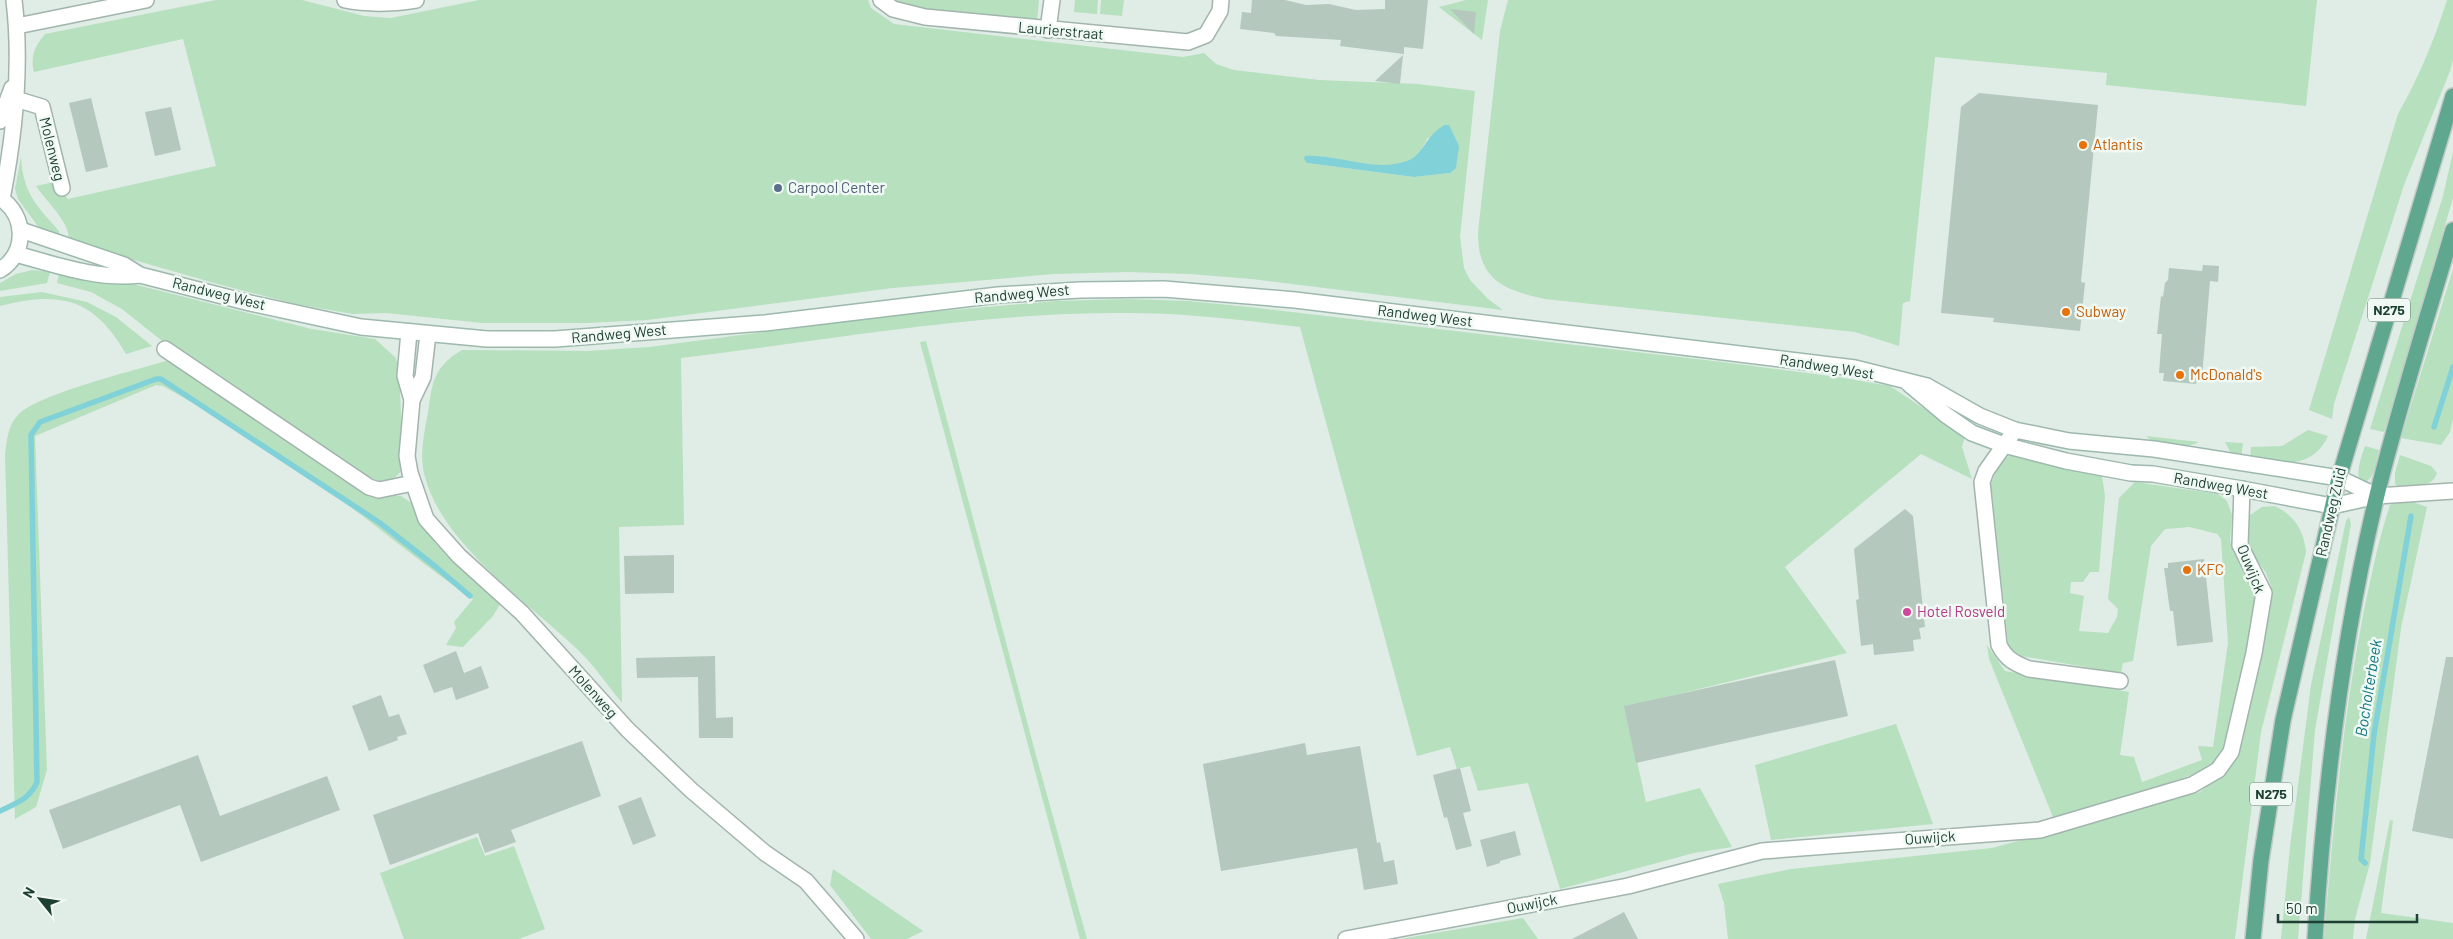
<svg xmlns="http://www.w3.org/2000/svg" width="2453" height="939" viewBox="0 0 2453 939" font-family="Barlow,sans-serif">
<rect width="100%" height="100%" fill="#e0ece6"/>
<g fill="#b6e0be" fill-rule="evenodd">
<path d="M216 0H302L364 16 391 18 479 0H868L871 8 894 24 1183 57 1204 53 1216 64 1234 70 1319 80 1418 84 1475 91 1460 237 1464 268 1470 280 1488 299 1503 310 1252 279 1190 274 1127 272 1054 274 893 288 647 320 587 323H482L386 313 353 314 295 304 214 283 68 241C73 225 45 200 36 186L54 182 68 199 216 166 183 39 34 72C30 56 35 46 45 34ZM1428 137 1450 173 1414 177 1307 163 1316 156C1342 159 1386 172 1409 161 1418 156 1424 146 1428 137Z"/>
<path d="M892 0H1039L1037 21 902 6Z"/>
<path d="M1075 0H1098L1097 14 1074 12Z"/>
<path d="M1101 0H1124L1122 16 1100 14Z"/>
<path d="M1466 0H1488L1482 40 1439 7Z"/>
<path d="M1508 0H2317L2306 106 2106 85 2107 73 1935 57 1910 301 1903 303 1899 346 1855 332 1545 299C1504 290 1478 280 1478 233L1500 31Z"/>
<path d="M2447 0H2453V60L2450 71 2404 185 2334 404 2332 419 2309 410 2398 114C2419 77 2434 41 2447 0Z"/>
<path d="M2453 152V198L2390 413 2384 432 2370 429 2443 196Z"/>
<path d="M21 157C23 193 36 205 59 231V238L40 229 18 199 15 189Z"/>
<path d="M2453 269V419L2450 432 2441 445 2401 438Z"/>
<path d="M32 270 50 272 47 283 0 291V283L16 274Z"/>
<path d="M59 274 102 283 133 284 312 329 375 339 395 357 399 367 403 468C390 488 380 482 361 473L181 356 122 309 91 292 57 283Z"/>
<path d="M42 292 87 302 116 317 152 346 126 354C95 299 61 290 0 306V297Z"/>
<path d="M1127 299 1188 301 1249 307 1722 362 1838 377 1890 386 1965 436 1962 447 1972 479 1921 454 1785 567 1847 653 1625 707 1646 802 1700 788 1732 847 1694 853 1560 889 1528 783 1478 791 1470 766 1457 769 1450 747 1417 756 1300 327C1242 320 1185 313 1127 313 978 312 829 340 681 358L684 525 619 527 622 703C608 686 595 666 578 650 528 602 443 545 425 477 419 457 424 433 428 413 432 383 434 366 462 350L588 351 649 347 896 315 1056 301Z"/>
<path d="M926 341 1037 759 1087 939H1080L920 342Z"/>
<path d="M169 360 206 387 359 486 380 495 401 496 413 504 418 516 436 544 500 604 493 616 463 647 446 645 456 628 454 622 473 599C421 564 373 522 321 485 271 449 217 416 163 386L156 385 35 436 47 770 36 807 15 819 5 454C7 440 8 425 18 415 37 394 137 370 169 360Z"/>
<path d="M2308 430 2328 436C2312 470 2281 463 2250 461L2251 447 2282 446Z"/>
<path d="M2146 436 2199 442C2182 450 2160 449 2146 436Z"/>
<path d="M2225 442 2243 443 2241 459H2234Z"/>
<path d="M2365 446 2379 450C2376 462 2375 482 2361 483 2355 472 2361 458 2365 446Z"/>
<path d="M2015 453 2102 476 2105 496 2099 572H2090L2083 582H2071L2070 593 2084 596 2079 631 2108 633 2117 617 2118 609 2108 599 2119 498 2135 482 2218 494 2227 501 2232 515 2230 540 2233 552 2250 575 2256 603 2225 746 2215 761 2205 770 2144 792 2053 817 1989 659 1987 645 2005 671 2129 692 2120 755 2134 757 2142 782 2202 760 2198 746 2213 747 2228 643 2221 539 2217 534 2190 527 2165 529 2151 546 2133 661 2123 663 2121 673 2021 656 2011 649 2008 643 1991 484C1996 472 2001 458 2015 453Z"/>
<path d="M2400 455 2431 466 2437 473C2432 489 2412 485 2398 486L2395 484V473Z"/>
<path d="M2404 499 2427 507 2401 628 2370 863 2355 919 2353 939H2324C2333 829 2342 724 2363 615 2371 578 2378 541 2390 505Z"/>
<path d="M2275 506C2295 516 2304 531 2306 552L2261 732 2235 939H1728L1724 903 1718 884 1791 869 1992 848 2200 792 2223 773 2268 610 2271 586 2266 573 2247 546V517L2262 507Z"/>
<path d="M2349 517 2351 524 2315 730 2298 939H2281L2290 847 2311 685 2346 521Z"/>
<path d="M1896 724 1933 824 1771 840 1755 765Z"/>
<path d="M2390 820 2393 821 2381 913 2453 923V939H2366Z"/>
<path d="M477 837 485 856 514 846 545 929 519 939H404L380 873Z"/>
<path d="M833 869 923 931 907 939H871L830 885Z"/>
<path d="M1523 918 1538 939H1400Z"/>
</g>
<path fill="#81d1d8" d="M1445 125H1449L1459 146 1456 168 1450 173 1414 177 1307 163 1304 159 1305 156C1339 154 1374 173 1407 161 1423 156 1426 134 1445 125Z"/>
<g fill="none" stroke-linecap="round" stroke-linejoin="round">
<g stroke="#81d1d8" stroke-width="5.5">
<path d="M2434 427 2453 367"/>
<path d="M0 811C16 803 30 799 37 782L31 435 40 422 156 379H161L380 523 436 567 470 596"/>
<path d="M2365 863 2361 859 2374 734 2411 516"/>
</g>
</g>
<g fill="#b5c8be">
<path d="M1252 0H1285L1306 5 1329 4 1356 10 1385 9V0H1428L1423 49 1404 47V54L1340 46 1341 40 1276 36 1274 33 1240 29 1242 12 1251 13Z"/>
<path d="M1450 9 1476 12 1474 34Z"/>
<path d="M1403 55 1400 84 1375 81Z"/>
<path d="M1979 93 2098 105 2081 282 2085 283 2080 331 1993 322 1994 318 1941 313 1961 107Z"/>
<path d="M91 98 108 167 86 172 69 103Z"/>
<path d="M171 107 181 150 155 156 145 112Z"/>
<path d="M2203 265 2219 266 2218 282 2210 281 2202 377H2197L2196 384 2163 381 2164 373H2159L2162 334H2157L2161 296 2163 297 2165 283 2168 280 2169 268 2202 271Z"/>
<path d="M1905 509 1913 516 1925 627 1919 628 1921 639 1913 640 1914 651 1874 655 1873 644 1861 646 1856 600 1859 599 1854 549Z"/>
<path d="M674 555V593L625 594 624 556Z"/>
<path d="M2204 559 2213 642 2177 646 2173 611H2170L2164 568H2168V563Z"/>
<path d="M456 651 464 673 481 666 489 688 456 700 452 687 434 693 423 665Z"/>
<path d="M715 656 716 718 733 717V738H699L698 677 637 678 636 658Z"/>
<path d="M2446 657H2453V839L2412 831Z"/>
<path d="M1835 660 1848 716 1636 763 1624 706Z"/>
<path d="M381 695 389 717 399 714 407 734 397 737 398 740 369 751 352 706Z"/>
<path d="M582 741 601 796 511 830 516 842 485 853 478 833 390 865 373 815Z"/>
<path d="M1305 743 1307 755 1360 746 1377 843 1380 842 1384 862 1394 860 1398 884 1364 890 1357 848 1221 871 1203 764Z"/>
<path d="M198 755 220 816 327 776 340 810 201 862 180 805 63 849 49 810Z"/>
<path d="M1460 768 1471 811 1463 813 1472 846 1456 850 1447 817 1444 818 1433 775Z"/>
<path d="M641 797 656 836 633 845 618 806Z"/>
<path d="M1515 831 1521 855 1500 861V863L1487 867 1480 840Z"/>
<path d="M1624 912 1638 939H1572L1599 925Z"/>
</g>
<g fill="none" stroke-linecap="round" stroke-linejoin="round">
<g stroke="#a2b5ad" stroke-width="18">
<g id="street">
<path d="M345 0C370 5 391 4 416 0"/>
<path d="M881 0 893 9 925 17 1188 42 1206 35 1220 11 1221 0"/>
<path d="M17 26 146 0"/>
<path d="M1048 30 1052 0"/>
<path d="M9 97 42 107 62 188"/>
<path d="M0 121 12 88"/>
<path d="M2 199C15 133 22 67 14 0"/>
<path d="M409 332 405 376 412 400"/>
<path d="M428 334 423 377 412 400 407 456 410 473 426 519 459 556 522 613 627 729 691 790 765 853 806 881 856 939"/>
<path d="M165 349 369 487 379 490 413 483"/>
<path d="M2015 430 1986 471 1982 482 1999 645C2006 659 2014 663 2029 669L2120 681"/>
<path d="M2377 496 2453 491"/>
<path d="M1346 939 1628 886 1762 851 2040 830 2192 785 2218 770 2231 752 2254 653 2264 593 2240 545 2242 489"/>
</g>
</g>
<g stroke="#9db9ad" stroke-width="18">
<g id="secondary">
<path d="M0 198C27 216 27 253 0 270"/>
<path d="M21 230 124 265 140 275 250 303 361 327 487 339H555L765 323 998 295 1080 290 1164 289 1295 300 1855 368 1927 386 1980 416 2015 430 2069 441 2154 449 2339 478 2377 496"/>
<path d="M16 254C56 265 99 280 140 275"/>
<path d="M1909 384 1946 415 1972 433 2004 445 2066 461 2131 473 2153 474 2242 489 2332 506 2377 496"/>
</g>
</g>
<g stroke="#c0c9c6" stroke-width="18">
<g id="primary">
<path d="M2253 939 2261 860 2283 720 2339 478 2453 96"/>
<path d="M2315 939C2324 790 2342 640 2377 495 2399 406 2427 318 2453 230"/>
</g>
</g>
<use href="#street" stroke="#fff" stroke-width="15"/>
<use href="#secondary" stroke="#fff" stroke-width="15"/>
<use href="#primary" stroke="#5fa78f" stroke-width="15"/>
</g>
<g fill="#e8710a" stroke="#f0f9f4" stroke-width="2">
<circle cx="2083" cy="145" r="5"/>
<circle cx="2066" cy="312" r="5"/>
<circle cx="2180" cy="375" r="5"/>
<circle cx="2187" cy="570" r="5"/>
</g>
<circle fill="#5c6f8a" stroke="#f0f9f4" stroke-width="2" cx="778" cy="188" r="5"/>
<circle fill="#d1479c" stroke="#f0f9f4" stroke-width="2" cx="1907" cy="612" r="5"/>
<g text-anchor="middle" stroke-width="5" stroke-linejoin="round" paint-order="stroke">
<g fill="#f0f9f4" stroke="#5d776e" stroke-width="1">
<rect x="2368" y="298.5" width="42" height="23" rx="4"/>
<rect x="2250" y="782.5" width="42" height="23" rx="4"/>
</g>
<g font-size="14" font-weight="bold" fill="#1e3f34">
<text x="2389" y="315">N275</text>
<text x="2271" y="799">N275</text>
</g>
<g font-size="15" fill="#1e3f34" stroke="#f0f9f4">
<text transform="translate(1061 31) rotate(5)" y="5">Laurierstraat</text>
<text transform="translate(52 149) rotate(76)" y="5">Molenweg</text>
<text transform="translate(219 294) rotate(14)" y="5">Randweg West</text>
<text transform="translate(1022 294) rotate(-5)" y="5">Randweg West</text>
<text transform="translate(1425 316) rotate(7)" y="5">Randweg West</text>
<text transform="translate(619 334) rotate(-5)" y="5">Randweg West</text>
<text transform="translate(1827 367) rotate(9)" y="5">Randweg West</text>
<text transform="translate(2221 486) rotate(10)" y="5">Randweg West</text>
<text transform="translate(2331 512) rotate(-77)" y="5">Randweg Zuid</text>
<text transform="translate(2251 569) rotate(68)" y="5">Ouwijck</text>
<text transform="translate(593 692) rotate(48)" y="5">Molenweg</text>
<text transform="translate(1930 838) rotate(-4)" y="5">Ouwijck</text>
<text transform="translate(1532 904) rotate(-11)" y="5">Ouwijck</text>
</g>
<g font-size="15" fill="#c56008" stroke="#f0f9f4" text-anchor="start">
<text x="2093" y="150">Atlantis</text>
<text x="2076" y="317">Subway</text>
<text x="2190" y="380">McDonald's</text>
<text x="2197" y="575">KFC</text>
</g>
<g font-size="15" fill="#4e5e75" stroke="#f0f9f4" text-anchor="start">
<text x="788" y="193">Carpool Center</text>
</g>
<g font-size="15" fill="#b23c85" stroke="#f0f9f4" text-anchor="start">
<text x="1917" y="617">Hotel Rosveld</text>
</g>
<g font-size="16" font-style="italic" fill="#127781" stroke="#f0f9f4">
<text transform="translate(2368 688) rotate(-81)" y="6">Bocholterbeek</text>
</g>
</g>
<g transform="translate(40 899) rotate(300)" stroke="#f0f9f4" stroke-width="4" paint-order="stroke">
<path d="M0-4L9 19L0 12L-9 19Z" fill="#1e3f34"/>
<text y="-8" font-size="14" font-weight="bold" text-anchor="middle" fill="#1e3f34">N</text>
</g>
<path d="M2278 914v8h139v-8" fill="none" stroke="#1e3f34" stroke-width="2.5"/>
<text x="2286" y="914" font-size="15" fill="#1e3f34" stroke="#f0f9f4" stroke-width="4" paint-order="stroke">50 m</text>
</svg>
